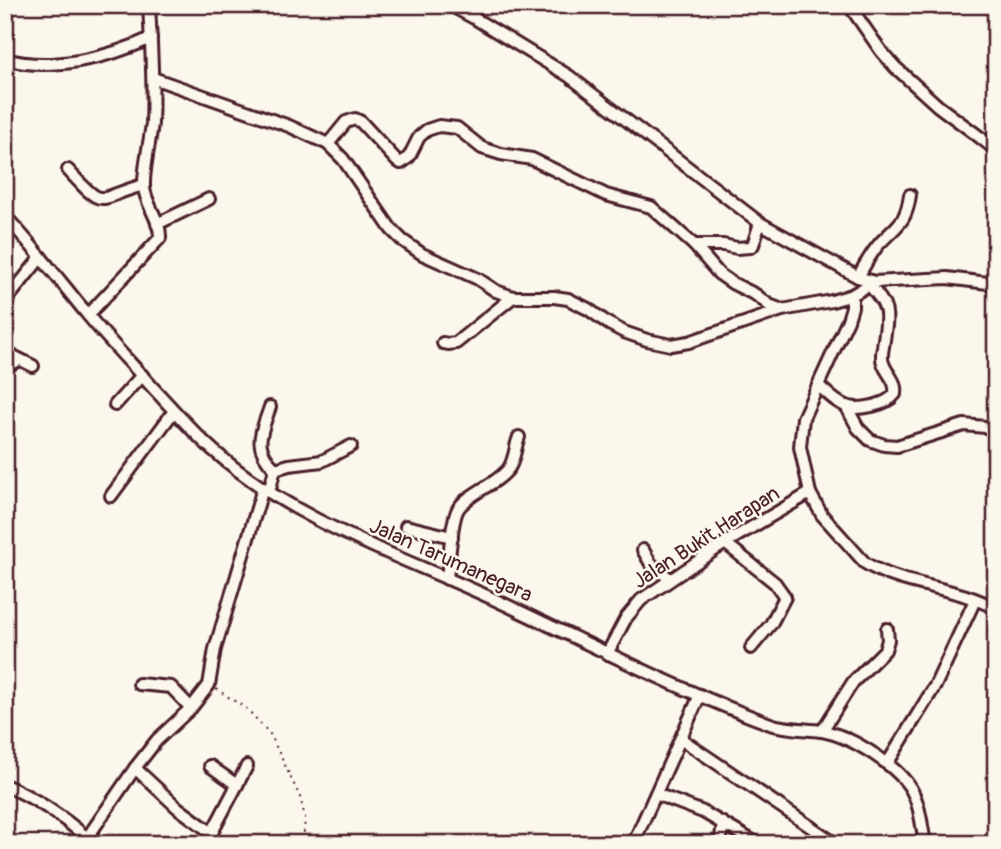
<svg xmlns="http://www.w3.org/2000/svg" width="1001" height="849" viewBox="0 0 1001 849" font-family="Pangolin,sans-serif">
<rect width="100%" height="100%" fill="#fbf7ec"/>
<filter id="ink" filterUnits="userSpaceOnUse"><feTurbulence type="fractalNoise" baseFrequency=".0143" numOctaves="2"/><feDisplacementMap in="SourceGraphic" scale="14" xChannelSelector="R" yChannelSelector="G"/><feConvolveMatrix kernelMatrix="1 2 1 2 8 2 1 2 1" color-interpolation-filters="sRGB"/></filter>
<g filter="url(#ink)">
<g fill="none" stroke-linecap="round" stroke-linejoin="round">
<g stroke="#4a1f2b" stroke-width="16">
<g id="minor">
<path d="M450 5 474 18 569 76 760 223 858 277 874 282 947 278 996 284"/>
<path d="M849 5 881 51 895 67 938 106 981 138 996 150"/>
<path d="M5 59C50 72 109 58 151 38"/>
<path d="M153 78 289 126 328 144 343 159 391 229 402 240 422 254 478 279 496 291 513 297H554L568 299 588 309 609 324 624 332 647 340 671 345 689 342 782 310 832 301 852 295 874 282"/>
<path d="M328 144 346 122 355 119 361 122 397 161 401 163 409 157 419 137 427 130 439 126 457 128 482 148 501 154 532 159 606 195 651 207 694 245 719 274 732 283 756 295 769 305 782 310"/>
<path d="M68 170C107 213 96 197 144 185"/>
<path d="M5 216C34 247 60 281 87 314 108 340 132 364 154 389 173 409 192 432 213 450 295 523 404 557 502 603 592 645 680 691 773 725 789 729 805 729 822 731 851 736 903 768 914 795 921 810 922 828 925 844"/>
<path d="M157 224 209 199"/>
<path d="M694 245H723L737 248 750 247 753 245 760 223"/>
<path d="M858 277C865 265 871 253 880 243 898 224 906 223 910 195"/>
<path d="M852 295V307L848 320 803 418 800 447 810 493 822 515 865 563C903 587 957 586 996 609"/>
<path d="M5 302 41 257"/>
<path d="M88 315 160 238C161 221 146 205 144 188 143 169 150 143 152 123 154 84 151 45 149 5"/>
<path d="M443 343 448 344 456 343 513 297"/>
<path d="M5 352 33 366"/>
<path d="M5 367 19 360"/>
<path d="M818 385C826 392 836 403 846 406 859 411 887 405 895 394 897 380 887 375 883 363 881 358 882 352 883 347 887 316 892 309 869 285"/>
<path d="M115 405 142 375"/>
<path d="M846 406 858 428 870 440 884 445 897 446 964 425 996 428"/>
<path d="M275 469 289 465 322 461 351 446"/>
<path d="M269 492 275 469C252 446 261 434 270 407"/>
<path d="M111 496 174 411"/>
<path d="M406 526 452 537"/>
<path d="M725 543 775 583 785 597 771 624 751 648"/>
<path d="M643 550 651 564 670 579"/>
<path d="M447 579C449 563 451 521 458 509 468 493 498 484 509 468 515 459 515 446 519 437"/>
<path d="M607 654 626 618 641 600 725 543 810 493"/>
<path d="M139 684 171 687 191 708"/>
<path d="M822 731 853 682 885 650 888 640 887 629"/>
<path d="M681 739 836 844"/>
<path d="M887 764 935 686 975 600"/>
<path d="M210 766 237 785"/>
<path d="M135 768 178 808 212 833"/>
<path d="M5 785C37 799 61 815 87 838"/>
<path d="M656 794 703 812 758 844"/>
<path d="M83 844 135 768 157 740 191 708 209 685 215 649 263 488"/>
<path d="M206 844 247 766"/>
<path d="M633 844 700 695"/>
<path d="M720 844 723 823"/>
</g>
</g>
<path stroke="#4a1f2b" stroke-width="2" stroke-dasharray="2 5" stroke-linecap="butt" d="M216 689 247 709 270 734 300 797 305 817 303 844"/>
<use href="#minor" stroke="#fbf7ec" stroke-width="10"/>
</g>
</g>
<g text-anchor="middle" stroke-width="5" stroke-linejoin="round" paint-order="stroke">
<g font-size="21" fill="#4a1f2b" stroke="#fbf7ec">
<text transform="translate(706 537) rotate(-33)" y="7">Jalan Bukit Harapan</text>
<text transform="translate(451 560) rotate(24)" y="7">Jalan Tarumanegara</text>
</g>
</g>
<rect width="1001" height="849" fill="none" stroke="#fbf7ec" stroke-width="28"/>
<rect x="14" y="14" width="973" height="821" fill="none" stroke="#4a1f2b" stroke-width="2.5" filter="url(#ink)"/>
</svg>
